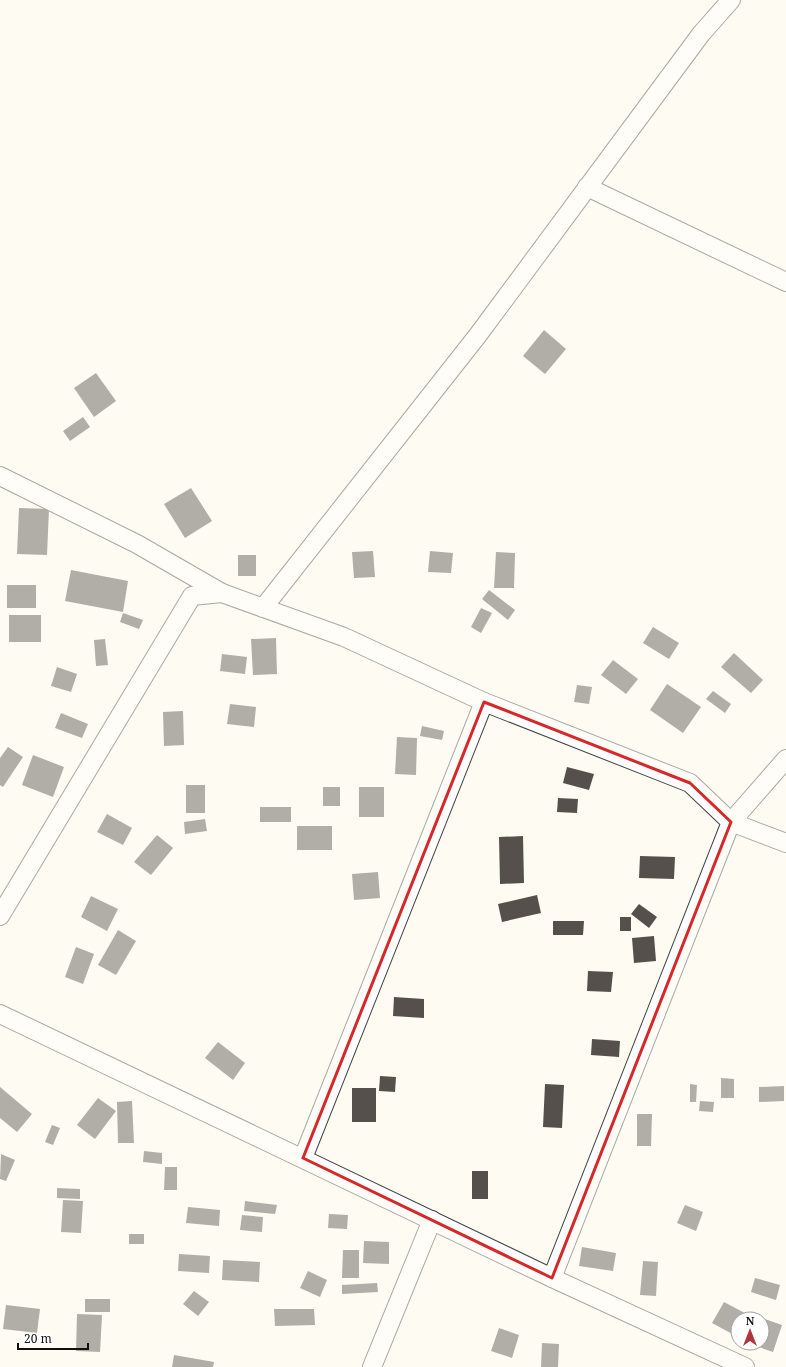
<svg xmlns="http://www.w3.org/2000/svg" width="786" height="1367" viewBox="0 0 786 1367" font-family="'Noto Serif',serif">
<rect width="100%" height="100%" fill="#fefbf2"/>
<g fill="#56504c">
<path d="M544 330 566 349 545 374 523 356Z"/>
<path d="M96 373 116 401 94 417 74 388Z"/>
<path d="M83 417 90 427 70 441 63 431Z"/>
<path d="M191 488 212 521 185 538 164 504Z"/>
<path d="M19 508 49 509 47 555 17 554Z"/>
<path d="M373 551 375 577 354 578 352 552Z"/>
<path d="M430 551 453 553 451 573 428 572Z"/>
<path d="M496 552 515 553 514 588H494Z"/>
<rect x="238" y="555" width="18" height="21"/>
<path d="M71 570 128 581 123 612 65 601Z"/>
<rect x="7" y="585" width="29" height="23"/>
<path d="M489 590 515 610 508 620 482 599Z"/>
<path d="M481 608 492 613 481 633 471 627Z"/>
<path d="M123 613 143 620 139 629 120 622Z"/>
<rect x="9" y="615" width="32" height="27"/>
<path d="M653 627 679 643 669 659 643 643Z"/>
<path d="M276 638 277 674 253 675 251 639Z"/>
<path d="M105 639 108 665 96 666 94 640Z"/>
<path d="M734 653 763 680 751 693 721 667Z"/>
<path d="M222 654 247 657 245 674 220 671Z"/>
<path d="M613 660 638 679 626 694 601 675Z"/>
<path d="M57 667 77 674 71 692 51 686Z"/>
<path d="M667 684 701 707 683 733 650 710Z"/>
<path d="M577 685 592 687 589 704 574 702Z"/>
<path d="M713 691 731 704 725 713 706 699Z"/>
<path d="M230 704 256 707 254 727 227 724Z"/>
<path d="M183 711 184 745 164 746 163 712Z"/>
<path d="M61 713 88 724 82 738 55 728Z"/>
<path d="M422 726 444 731 442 740 420 736Z"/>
<path d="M397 737 417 738 416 775 395 774Z"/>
<path d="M8 747 23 757 3 787 0 785V758Z"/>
<path d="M33 755 64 767 53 797 22 785Z"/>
<path d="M567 767 594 774 589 790 563 783Z"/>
<rect x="186" y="785" width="19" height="28"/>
<rect x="323" y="787" width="17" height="19"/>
<rect x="359" y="787" width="25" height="30"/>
<path d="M558 798 578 799 577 813 557 812Z"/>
<rect x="260" y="807" width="31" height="15"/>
<path d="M107 814 132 828 123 845 97 832Z"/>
<path d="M205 819 207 831 185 834 184 822Z"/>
<rect x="297" y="826" width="35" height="24"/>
<path d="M157 835 173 848 151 875 134 862Z"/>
<path d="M523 836 524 883 500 884 499 837Z"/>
<path d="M640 856 675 857 674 879 639 878Z"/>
<path d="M378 872 380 898 354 900 352 874Z"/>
<path d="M537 895 541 913 502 922 498 904Z"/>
<path d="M91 896 118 909 107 931 81 917Z"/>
<path d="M639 904 657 917 649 928 631 914Z"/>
<rect x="620" y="917" width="11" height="14"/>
<path d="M553 921H584L583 935H553Z"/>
<path d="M118 930 136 941 116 975 98 965Z"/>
<path d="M654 936 656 961 634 963 632 938Z"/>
<path d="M76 947 94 954 83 984 65 977Z"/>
<path d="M588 971 613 972 611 992 587 991Z"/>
<path d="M394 997 424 999V1018L393 1016Z"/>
<path d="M592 1039 620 1041 619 1057 591 1055Z"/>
<path d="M218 1042 245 1063 233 1080 205 1058Z"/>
<path d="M380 1076 396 1077 395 1092 379 1091Z"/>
<path d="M721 1078 734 1079V1098H721Z"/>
<path d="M545 1084 564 1085 562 1128 543 1127Z"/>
<path d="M690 1084 697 1085 696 1102H690Z"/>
<path d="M784 1086V1101L759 1102V1087Z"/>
<path d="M0 1087 32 1114 17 1132 0 1118Z"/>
<rect x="352" y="1088" width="24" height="34"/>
<path d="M98 1098 116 1111 95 1139 77 1125Z"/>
<path d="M132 1101 134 1143H118L117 1102Z"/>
<path d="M700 1101 714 1102 713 1112 699 1111Z"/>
<path d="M637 1114H652L651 1146H637Z"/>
<path d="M52 1125 60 1128 53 1145 45 1142Z"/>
<path d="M144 1151 162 1153V1164L143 1162Z"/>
<path d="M1 1154 15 1160 6 1181 0 1179Z"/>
<path d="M165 1167H177V1190H164Z"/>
<rect x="472" y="1171" width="16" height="28"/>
<path d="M57 1188 80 1189V1199L57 1198Z"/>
<path d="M63 1200 83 1201 81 1233 61 1232Z"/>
<path d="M245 1201 277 1205 275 1214 244 1211Z"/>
<path d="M685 1205 703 1212 696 1231 677 1223Z"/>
<path d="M188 1207 220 1210 219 1226 186 1223Z"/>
<path d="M329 1214 348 1215 347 1229 328 1228Z"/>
<path d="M242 1215 263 1217 262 1232 240 1230Z"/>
<rect x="129" y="1234" width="15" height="10"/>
<path d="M364 1241 389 1242V1264L363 1263Z"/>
<path d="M582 1247 616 1253 613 1271 579 1266Z"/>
<path d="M343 1250H359V1278H342Z"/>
<path d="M179 1254 210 1256 209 1273 178 1271Z"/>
<path d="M223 1260 260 1262 259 1282 222 1280Z"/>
<path d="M643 1261 658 1262 656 1296 640 1295Z"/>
<path d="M308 1271 327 1280 320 1297 300 1288Z"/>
<path d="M755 1278 780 1285 776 1300 751 1292Z"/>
<path d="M377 1283 378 1292 342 1294V1285Z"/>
<path d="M194 1291 209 1302 198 1316 183 1304Z"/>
<rect x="85" y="1299" width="25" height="13"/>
<path d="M724 1302 756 1319H738V1337L712 1323Z"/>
<path d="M6 1305 40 1309 37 1333 3 1329Z"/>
<path d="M274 1309H314L315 1325 275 1326Z"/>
<path d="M77 1314 102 1315 100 1352 76 1351Z"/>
<path d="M762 1318 782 1325 773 1352 753 1345V1343H762Z"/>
<path d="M499 1328 519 1335 512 1358 491 1351Z"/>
<path d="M542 1343 559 1344 558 1367H541Z"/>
<path d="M174 1355 214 1362 213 1367H172Z"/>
</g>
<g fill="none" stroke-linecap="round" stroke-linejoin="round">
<g stroke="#424242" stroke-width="20">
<g id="street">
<path d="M587 187 786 282"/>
<path d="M0 476 137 544 222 593"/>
<path d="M263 608 478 335 701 34 731 0"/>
<path d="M786 759 731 822 786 843"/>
<path d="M0 916 192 596 222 593 344 637 484 702"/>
<path d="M0 1014 552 1278 745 1367"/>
<path d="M303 1158 484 702 690 783 731 822 552 1278"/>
<path d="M372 1367 432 1220"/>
</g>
</g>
<use href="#street" stroke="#fff" stroke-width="18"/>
</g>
<path d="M0 0H786V1367H0ZM484 702 690 783 731 822 552 1278 303 1158Z" fill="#fefbf2" fill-opacity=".55" fill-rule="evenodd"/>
<path fill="none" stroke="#d62828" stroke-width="3" stroke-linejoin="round" d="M484 702 690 783 731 822 552 1278 303 1158Z"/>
<g transform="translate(750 1331)"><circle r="19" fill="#ffffff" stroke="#9f9f9f"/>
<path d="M0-3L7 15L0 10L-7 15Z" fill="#b1353c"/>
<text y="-6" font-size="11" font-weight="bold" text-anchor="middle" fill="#0f0f0f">N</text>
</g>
<path d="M18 1343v6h70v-6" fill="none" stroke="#0f0f0f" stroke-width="2"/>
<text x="24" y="1343" font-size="12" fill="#0f0f0f" stroke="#ffffff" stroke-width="3" paint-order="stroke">20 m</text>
</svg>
